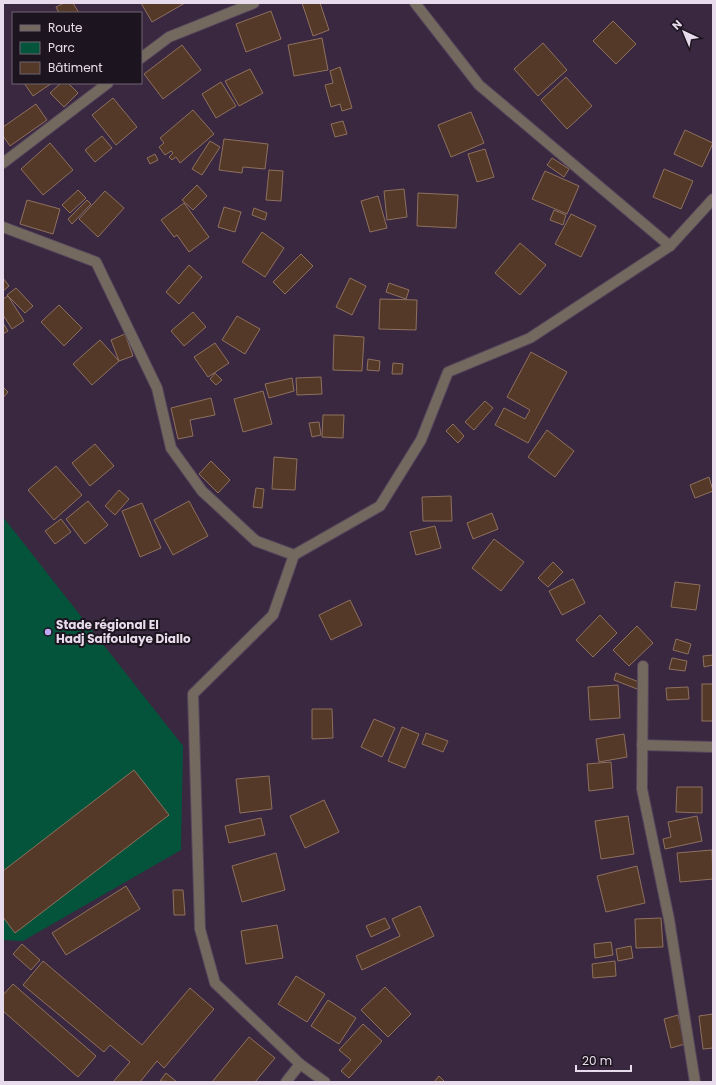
<svg xmlns="http://www.w3.org/2000/svg" width="716" height="1085" viewBox="0 0 716 1085" font-family="Poppins,sans-serif">
<rect width="100%" height="100%" fill="#3a2840"/>
<path fill="#03543b" d="M3 517 183 746 181 850 23 941 3 940Z"/>
<g fill="#543928" stroke="#8e705e">
<path d="M64 3H73L79 13H59L56 7Z"/>
<path d="M141 3H185L152 22Z"/>
<path d="M302 3H320L329 30 313 36Z"/>
<path d="M271 11 281 39 246 52 236 24Z"/>
<path d="M613 21 636 44 616 64 593 41Z"/>
<path d="M322 38 328 70 294 76 288 45Z"/>
<path d="M543 43 567 70 538 96 514 69Z"/>
<path d="M182 45 201 70 163 99 144 74Z"/>
<path d="M340 67 352 108 342 111 340 104 331 107 325 85 333 83 330 71Z"/>
<path d="M250 69 263 93 239 106 225 81Z"/>
<path d="M566 77 592 106 567 129 541 100Z"/>
<path d="M221 82 236 106 216 118 202 94Z"/>
<path d="M24 83H52L33 96Z"/>
<path d="M61 83H68L78 93 64 107 50 93Z"/>
<path d="M113 98 137 127 116 145 92 115Z"/>
<path d="M36 104 47 120 10 146 3 136V127Z"/>
<path d="M193 110 214 134 180 163 176 157 172 160 169 157 173 153 171 151 165 155 159 147 164 143 160 138Z"/>
<path d="M471 112 484 143 451 157 438 125Z"/>
<path d="M343 121 347 134 335 137 331 124Z"/>
<path d="M685 130 713 143 702 167 674 154Z"/>
<path d="M102 136 112 148 95 162 85 150Z"/>
<path d="M224 139 268 144 265 169 243 167 242 173 219 170Z"/>
<path d="M210 141 220 147 202 175 192 169Z"/>
<path d="M50 143 73 170 43 195 21 169Z"/>
<path d="M485 149 494 177 477 182 468 154Z"/>
<path d="M155 154 158 160 150 164 147 158Z"/>
<path d="M552 158 569 169 564 177 547 165Z"/>
<path d="M664 169 693 181 681 209 653 197Z"/>
<path d="M269 170 283 171 281 201 266 200Z"/>
<path d="M545 171 579 186 567 214 532 199Z"/>
<path d="M197 185 207 196 193 210 182 200Z"/>
<path d="M404 189 407 217 387 220 384 191Z"/>
<path d="M78 190 86 198 70 213 62 205Z"/>
<path d="M105 191 124 208 98 237 79 219Z"/>
<path d="M418 193 458 195 456 228 417 226Z"/>
<path d="M378 196 387 228 370 232 361 201Z"/>
<path d="M27 200 60 209 53 234 20 224Z"/>
<path d="M87 200 91 204 72 224 68 219Z"/>
<path d="M184 203 209 237 189 252 177 235 174 237 161 220Z"/>
<path d="M224 207 241 212 235 232 218 227Z"/>
<path d="M254 208 267 213 265 220 252 215Z"/>
<path d="M554 210 566 215 563 225 550 220Z"/>
<path d="M571 214 596 226 581 257 555 244Z"/>
<path d="M262 232 284 248 265 277 242 262Z"/>
<path d="M520 243 546 265 520 295 495 273Z"/>
<path d="M301 254 313 266 285 294 273 282Z"/>
<path d="M189 265 202 277 179 304 166 292Z"/>
<path d="M3 278 9 286 3 291Z"/>
<path d="M350 278 366 286 352 315 336 307Z"/>
<path d="M389 283 409 290 406 299 386 292Z"/>
<path d="M16 288 33 306 25 313 7 295Z"/>
<path d="M8 296 24 321 12 329 3 315V299Z"/>
<path d="M380 299 417 300 416 330 379 329Z"/>
<path d="M59 305 82 328 64 346 41 322Z"/>
<path d="M193 312 206 327 184 346 171 331Z"/>
<path d="M237 316 260 329 245 354 222 340Z"/>
<path d="M3 323 8 331 3 334Z"/>
<path d="M125 334 133 356 119 361 111 340Z"/>
<path d="M334 335 364 337 362 371 333 370Z"/>
<path d="M100 340 119 361 92 385 73 364Z"/>
<path d="M215 343 229 363 208 377 194 357Z"/>
<path d="M531 352 567 372 528 443 495 425 504 408 525 419 530 410 507 397Z"/>
<path d="M368 359 380 361 379 371 367 370Z"/>
<path d="M393 363 403 364 402 374H392Z"/>
<path d="M215 373 222 380 216 385 210 379Z"/>
<path d="M321 377 322 394 297 395 296 378Z"/>
<path d="M292 378 294 391 269 398 265 384Z"/>
<path d="M3 387 8 392 3 398Z"/>
<path d="M263 391 272 424 243 432 234 399Z"/>
<path d="M211 398 215 415 190 420 193 436 178 439 171 408Z"/>
<path d="M485 401 493 408 474 430 465 422Z"/>
<path d="M323 415H344L343 438 322 437Z"/>
<path d="M319 422 321 435 312 437 309 423Z"/>
<path d="M453 424 464 436 458 443 446 431Z"/>
<path d="M547 430 574 451 555 477 528 457Z"/>
<path d="M95 444 114 466 90 486 72 463Z"/>
<path d="M274 457 297 459 295 490 272 489Z"/>
<path d="M211 461 230 480 218 493 199 474Z"/>
<path d="M56 466 82 495 54 520 28 490Z"/>
<path d="M709 477 713 491 695 498 690 485Z"/>
<path d="M256 488 264 489 262 508 253 507Z"/>
<path d="M119 490 129 499 115 515 105 506Z"/>
<path d="M451 496 452 521H423L422 497Z"/>
<path d="M88 501 108 525 85 544 66 519Z"/>
<path d="M189 501 208 536 173 555 154 520Z"/>
<path d="M142 503 161 548 140 557 122 511Z"/>
<path d="M492 513 498 529 473 539 467 523Z"/>
<path d="M61 519 71 532 55 544 45 531Z"/>
<path d="M435 526 441 548 416 555 410 532Z"/>
<path d="M494 539 524 562 501 591 472 568Z"/>
<path d="M553 562 563 572 548 587 538 578Z"/>
<path d="M573 579 585 603 562 615 549 591Z"/>
<path d="M675 582 700 585 696 610 671 607Z"/>
<path d="M350 600 362 625 331 640 319 615Z"/>
<path d="M600 615 617 633 593 657 576 640Z"/>
<path d="M637 626 653 643 629 666 613 650Z"/>
<path d="M676 639 691 644 688 654 673 650Z"/>
<path d="M713 655V665L704 667 703 656Z"/>
<path d="M672 658 687 661 685 671 669 669Z"/>
<path d="M616 673 639 682 637 689 614 680Z"/>
<rect x="702" y="684" width="11" height="37"/>
<path d="M618 685 620 718 590 720 588 687Z"/>
<path d="M688 687 689 699 667 700 666 688Z"/>
<path d="M312 709H332L333 738 312 739Z"/>
<path d="M374 719 395 728 382 757 361 747Z"/>
<path d="M402 727 419 734 405 768 388 761Z"/>
<path d="M426 733 448 741 443 752 422 744Z"/>
<path d="M624 734 627 757 599 762 596 739Z"/>
<path d="M611 762 613 788 589 791 587 764Z"/>
<path d="M134 770 169 815 15 933 3 917V871Z"/>
<path d="M269 776 272 809 240 813 236 779Z"/>
<path d="M677 787H702V813L676 812Z"/>
<path d="M324 800 339 832 305 848 290 816Z"/>
<path d="M628 816 634 854 601 859 595 821Z"/>
<path d="M697 816 702 841 665 849 663 839 671 837 668 822Z"/>
<path d="M261 818 265 835 229 843 225 826Z"/>
<path d="M712 850 713 879 680 882 677 853Z"/>
<path d="M276 853 285 890 242 902 232 866Z"/>
<path d="M637 866 645 903 606 912 597 876Z"/>
<path d="M126 886 140 909 66 955 52 933Z"/>
<path d="M173 890H183L185 915H174Z"/>
<path d="M420 906 434 936 362 970 356 956 400 936 392 919Z"/>
<path d="M385 918 390 928 371 937 366 926Z"/>
<path d="M661 918 663 947 636 948 635 919Z"/>
<path d="M277 925 283 958 246 964 241 931Z"/>
<path d="M611 942 613 955 595 958 594 944Z"/>
<path d="M22 944 40 960 31 970 13 954Z"/>
<path d="M631 946 633 958 618 961 616 949Z"/>
<path d="M43 961 142 1045 190 988 214 1009 164 1068 157 1061 140 1082H113L130 1062 110 1045 104 1052 23 985Z"/>
<path d="M615 961 616 976 593 978 592 964Z"/>
<path d="M296 976 325 994 307 1022 278 1004Z"/>
<path d="M13 984 96 1056 78 1077 3 1011V995Z"/>
<path d="M385 987 411 1014 388 1037 361 1010Z"/>
<path d="M328 1000 356 1018 339 1044 311 1026Z"/>
<path d="M713 1014V1048L703 1049 699 1016Z"/>
<path d="M678 1015 685 1044 671 1048 664 1019Z"/>
<path d="M363 1024 382 1041 349 1078 341 1071 351 1060 339 1050Z"/>
<path d="M249 1037 275 1058 255 1082H212Z"/>
<path d="M166 1073 177 1082 160 1081Z"/>
<path d="M439 1076 445 1082H434Z"/>
</g>
<g fill="none" stroke-linecap="round" stroke-linejoin="round">
<g stroke="#56455c" stroke-width="12">
<g id="minor">
<path d="M415 3 479 85 670 246"/>
<path d="M141 58 169 37 254 3"/>
<path d="M3 163 108 83"/>
<path d="M3 227 96 262 157 388 171 448 202 491 256 541 294 555 380 506 421 440 448 372 530 338 670 246 713 199"/>
<path d="M294 555 273 615 193 694 200 929 215 983 300 1064 325 1082"/>
<path d="M643 666 642 789 669 919 695 1082"/>
<path d="M642 745 713 747"/>
<path d="M286 1082 300 1064"/>
</g>
</g>
<use href="#minor" stroke="#73695e" stroke-width="10"/>
</g>
<circle fill="#c1a8f3" stroke="#1c151f" stroke-width="1.5" cx="48" cy="632" r="4"/>
<g text-anchor="middle" stroke-width="4" stroke-linejoin="round" paint-order="stroke">
<g font-size="12" font-weight="bold" fill="#e8dcec" stroke="#1c151f" text-anchor="start">
<text x="56" y="629">Stade régional El<tspan x="56" dy="14">Hadj Saifoulaye Diallo</tspan></text>
</g>
</g>
<rect width="716" height="1085" fill="none" stroke="#e8dcec" stroke-width="8"/>
<rect x="12" y="12" width="130" height="72" fill="#1c151f" stroke="#6e6571"/>
<rect x="20" y="25" width="20" height="6" fill="#73695e" stroke="#6e6571"/>
<text x="48" y="32" font-size="12" fill="#e8dcec">Route</text>
<rect x="20" y="42" width="20" height="12" fill="#03543b" stroke="#6e6571"/>
<text x="48" y="52" font-size="12" fill="#e8dcec">Parc</text>
<rect x="20" y="62" width="20" height="12" fill="#543928" stroke="#6e6571"/>
<text x="48" y="72" font-size="12" fill="#e8dcec">Bâtiment</text>
<g transform="translate(684 32) rotate(316)" stroke="#1c151f" stroke-width="3" paint-order="stroke">
<path d="M0-3L7 15L0 10L-7 15Z" fill="#e8dcec"/>
<text y="-6" font-size="11" font-weight="bold" text-anchor="middle" fill="#e8dcec">N</text>
</g>
<path d="M576 1065v6h55v-6" fill="none" stroke="#e8dcec" stroke-width="2"/>
<text x="582" y="1065" font-size="12" fill="#e8dcec" stroke="#1c151f" stroke-width="3" paint-order="stroke">20 m</text>
</svg>
